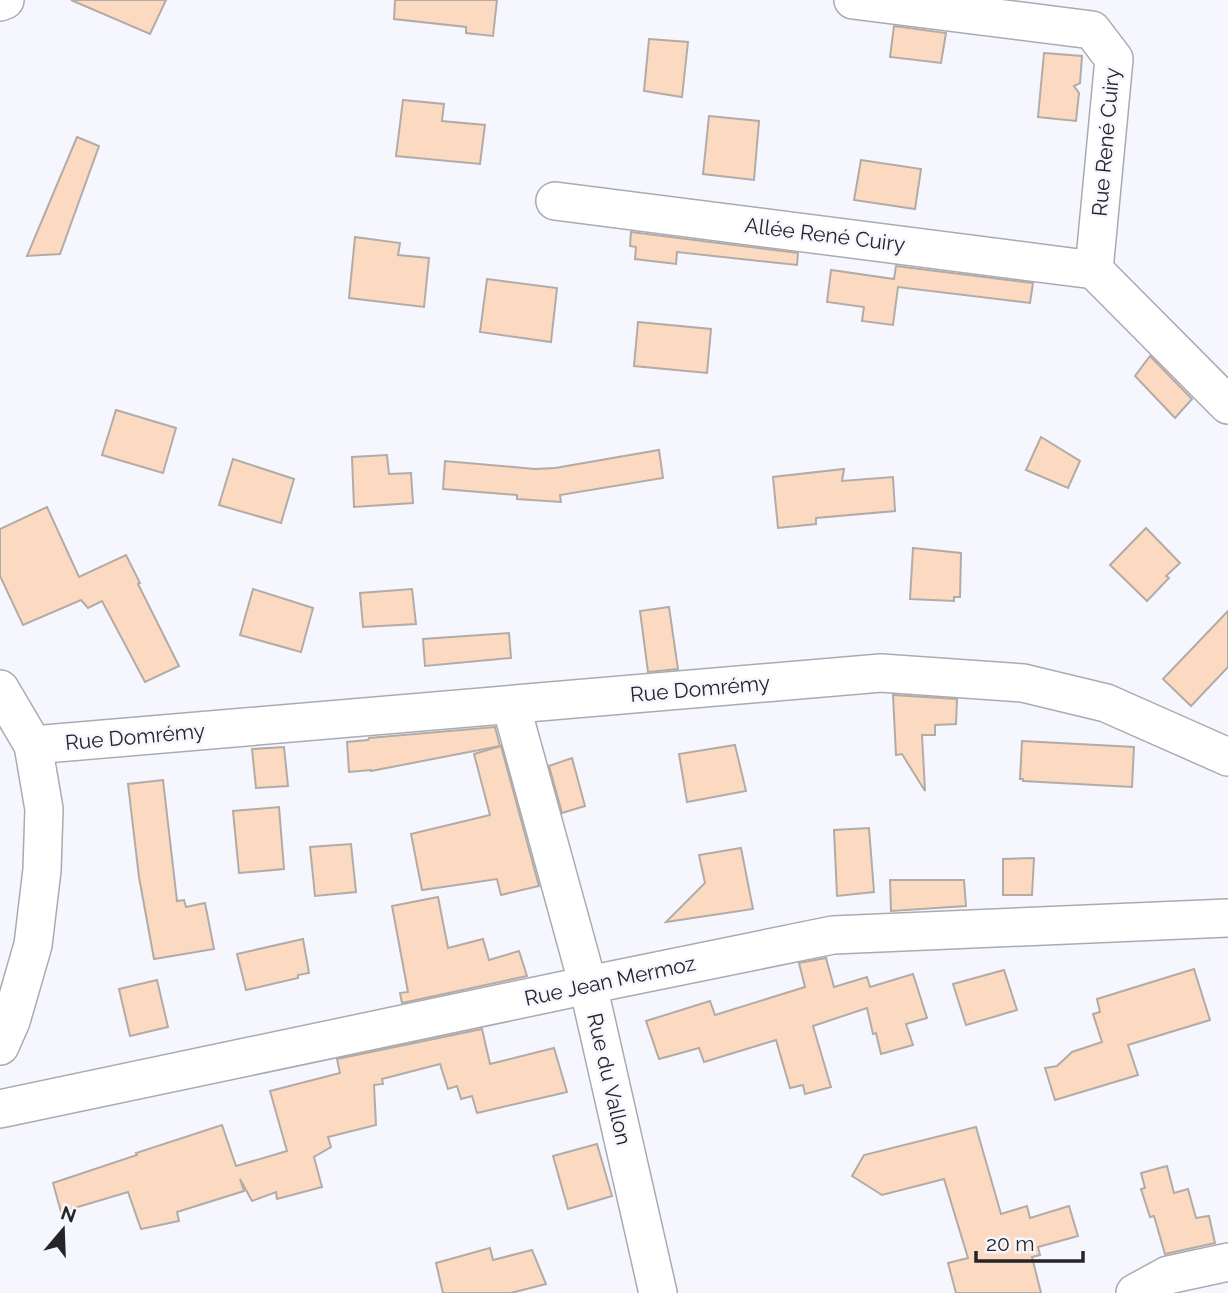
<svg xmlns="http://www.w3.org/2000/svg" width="1228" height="1293" viewBox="0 0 1228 1293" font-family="Raleway,sans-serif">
<rect width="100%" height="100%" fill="#f5f6fe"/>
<g fill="#fbdac1" stroke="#b3aca6" stroke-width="2">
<path d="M71 0H166L150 34Z"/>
<path d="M395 0H497L493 36 466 33V27L394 19Z"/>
<path d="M894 26 946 33 941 63 890 57Z"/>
<path d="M649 39 688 42 682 97 644 91Z"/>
<path d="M1044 53 1082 56 1080 83 1074 86 1079 93 1076 121 1038 117Z"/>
<path d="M403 100 444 104 442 121 485 125 480 164 396 156Z"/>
<path d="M709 116 759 121 754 180 703 174Z"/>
<path d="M77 137 99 146 60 254 27 256Z"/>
<path d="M861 160 921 169 915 209 854 200Z"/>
<path d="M631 232 798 253 797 265 677 252 676 264 635 259 636 247 630 246Z"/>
<path d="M355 237 400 243 398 255 429 258 424 307 349 298Z"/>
<path d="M896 266 1033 283 1030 303 898 287 893 325 862 321 864 307 827 302 831 270 894 279Z"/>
<path d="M487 279 557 288 551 342 480 332Z"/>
<path d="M638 322 711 329 707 373 634 366Z"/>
<path d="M1150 356 1192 399 1175 418 1135 376Z"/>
<path d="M116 410 176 428 163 473 102 455Z"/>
<path d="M1041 437 1080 461 1068 488 1026 470Z"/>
<path d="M659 450 663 478 560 495 561 502 517 499V495L443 489 445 461 535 469 555 468Z"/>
<path d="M387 455 389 474 411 473 413 503 354 507 352 457Z"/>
<path d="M233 459 294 479 281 523 219 505Z"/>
<path d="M844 469 842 481 893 477 895 511 816 518V524L778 528 773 477Z"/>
<path d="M47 507 79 577 126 555 140 583 138 584 179 666 145 682 102 601 88 608 81 600 23 625 0 576V529Z"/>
<path d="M1146 528 1180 563 1166 576 1169 578 1147 601 1110 565Z"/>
<path d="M913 548 961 553 960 597H954V601L910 599Z"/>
<path d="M253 589 313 608 301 652 240 635Z"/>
<path d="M412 589 416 624 363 627 360 593Z"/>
<path d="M669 607 678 669 648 672 640 611Z"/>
<path d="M1228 611V667L1191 706 1163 679Z"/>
<path d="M509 633 511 658 425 666 423 639Z"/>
<path d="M893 695 957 699 956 724 935 725V735H922L925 791 902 754 896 755Z"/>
<path d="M495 727 500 746 371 771V770L349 772 347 742 368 740 369 738Z"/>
<path d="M1022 741 1134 747 1132 787 1023 781V779H1020Z"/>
<path d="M735 745 746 791 687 802 679 754Z"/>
<path d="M501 746 539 886 501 895 497 879 422 890 411 834 490 815 474 754Z"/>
<path d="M284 747 288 786 256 788 252 749Z"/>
<path d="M572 758 585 806 562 813 549 766Z"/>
<path d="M163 780 177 901 184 900 186 907 205 903 214 949 154 959 139 877 128 784Z"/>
<path d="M279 807 284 869 239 873 233 811Z"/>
<path d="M869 828 874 892 837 896 834 830Z"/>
<path d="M351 844 356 892 315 896 310 847Z"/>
<path d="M741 848 753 909 666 922 705 883 699 855Z"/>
<path d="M1034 858 1032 895H1003V859Z"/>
<path d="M890 880H964L966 906 891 911Z"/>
<path d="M438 897 448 948 483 939 489 960 519 951 527 976 402 1003 400 993 408 992 392 906Z"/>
<path d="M303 939 309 973 298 975V978L246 990 237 954Z"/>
<path d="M826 958 834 987 867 977 870 987 913 974 927 1018 906 1024 913 1045 881 1054 876 1033 873 1034 867 1008 813 1026 831 1087 805 1094 803 1085 790 1088 776 1040 704 1062 699 1048 659 1059 646 1021 710 1001 715 1015 805 987 799 963Z"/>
<path d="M1194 969 1210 1020 1128 1045 1138 1075 1055 1100 1045 1068 1057 1066 1072 1052 1102 1042 1093 1014 1100 1012 1097 999Z"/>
<path d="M1004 970 1017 1010 966 1025 953 984Z"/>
<path d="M157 980 168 1027 130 1036 119 989Z"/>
<path d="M482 1029 490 1064 554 1048 567 1092 477 1113 472 1096 461 1099 457 1086 448 1089 440 1064 382 1079 383 1084 374 1085 376 1125 328 1137 331 1147 314 1157 322 1187 277 1199 276 1192 252 1201 240 1179 244 1191 177 1212 179 1221 141 1229 128 1192 61 1212 53 1183 137 1155 136 1153 222 1125 236 1166 287 1151 270 1091 340 1073 337 1059Z"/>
<path d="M976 1127 1001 1214 1027 1206 1030 1218 1069 1206 1078 1236 1038 1247 1040 1255 1032 1257 1041 1293H956L948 1263 968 1258 944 1179 882 1195 852 1176 864 1155Z"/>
<path d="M597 1144 612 1196 568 1209 553 1156Z"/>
<path d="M1167 1166 1174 1193 1188 1189 1196 1218 1209 1216 1215 1243 1165 1254 1154 1216 1150 1217 1141 1189 1145 1188 1141 1173Z"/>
<path d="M490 1248 493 1260 532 1250 546 1284 511 1293H443L436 1263Z"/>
</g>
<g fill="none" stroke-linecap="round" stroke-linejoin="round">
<g stroke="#aaabb2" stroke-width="40">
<g id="minor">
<path d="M853 0 1092 30 1114 59 1094 270 1228 405"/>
<path d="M0 2 5 0"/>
<path d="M555 201 1094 270"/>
<path d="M0 689 33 745 44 809 42 870 33 945 11 1021 0 1046"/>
<path d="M511 705 588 985 658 1293"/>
<path d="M33 745 881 673 1023 683 1106 703 1228 757"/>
<path d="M0 1109 588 985 833 935 1228 918"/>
<path d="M1135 1293 1168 1275 1228 1262"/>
</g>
</g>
<use href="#minor" stroke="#fff" stroke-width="37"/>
</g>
<g text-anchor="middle" stroke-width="5" stroke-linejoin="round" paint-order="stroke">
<g font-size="21" fill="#252528" stroke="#f5f6fe">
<text transform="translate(1106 142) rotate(-85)" y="7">Rue René Cuiry</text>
<text transform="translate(825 235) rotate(7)" y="7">Allée René Cuiry</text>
<text transform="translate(700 689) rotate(-5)" y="7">Rue Domrémy</text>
<text transform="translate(135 737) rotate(-5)" y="7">Rue Domrémy</text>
<text transform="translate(610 981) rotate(-12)" y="7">Rue Jean Mermoz</text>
<text transform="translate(609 1079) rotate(77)" y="7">Rue du Vallon</text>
</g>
</g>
<g transform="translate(63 1230) rotate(19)" stroke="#f5f6fe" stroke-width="5" paint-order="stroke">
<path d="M0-5L12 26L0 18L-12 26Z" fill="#252528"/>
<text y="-10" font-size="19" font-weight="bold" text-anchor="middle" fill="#252528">N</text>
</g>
<path d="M976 1251v10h107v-10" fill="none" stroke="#252528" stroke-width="3.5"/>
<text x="986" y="1251" font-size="21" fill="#252528" stroke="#f5f6fe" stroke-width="5" paint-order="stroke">20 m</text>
</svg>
